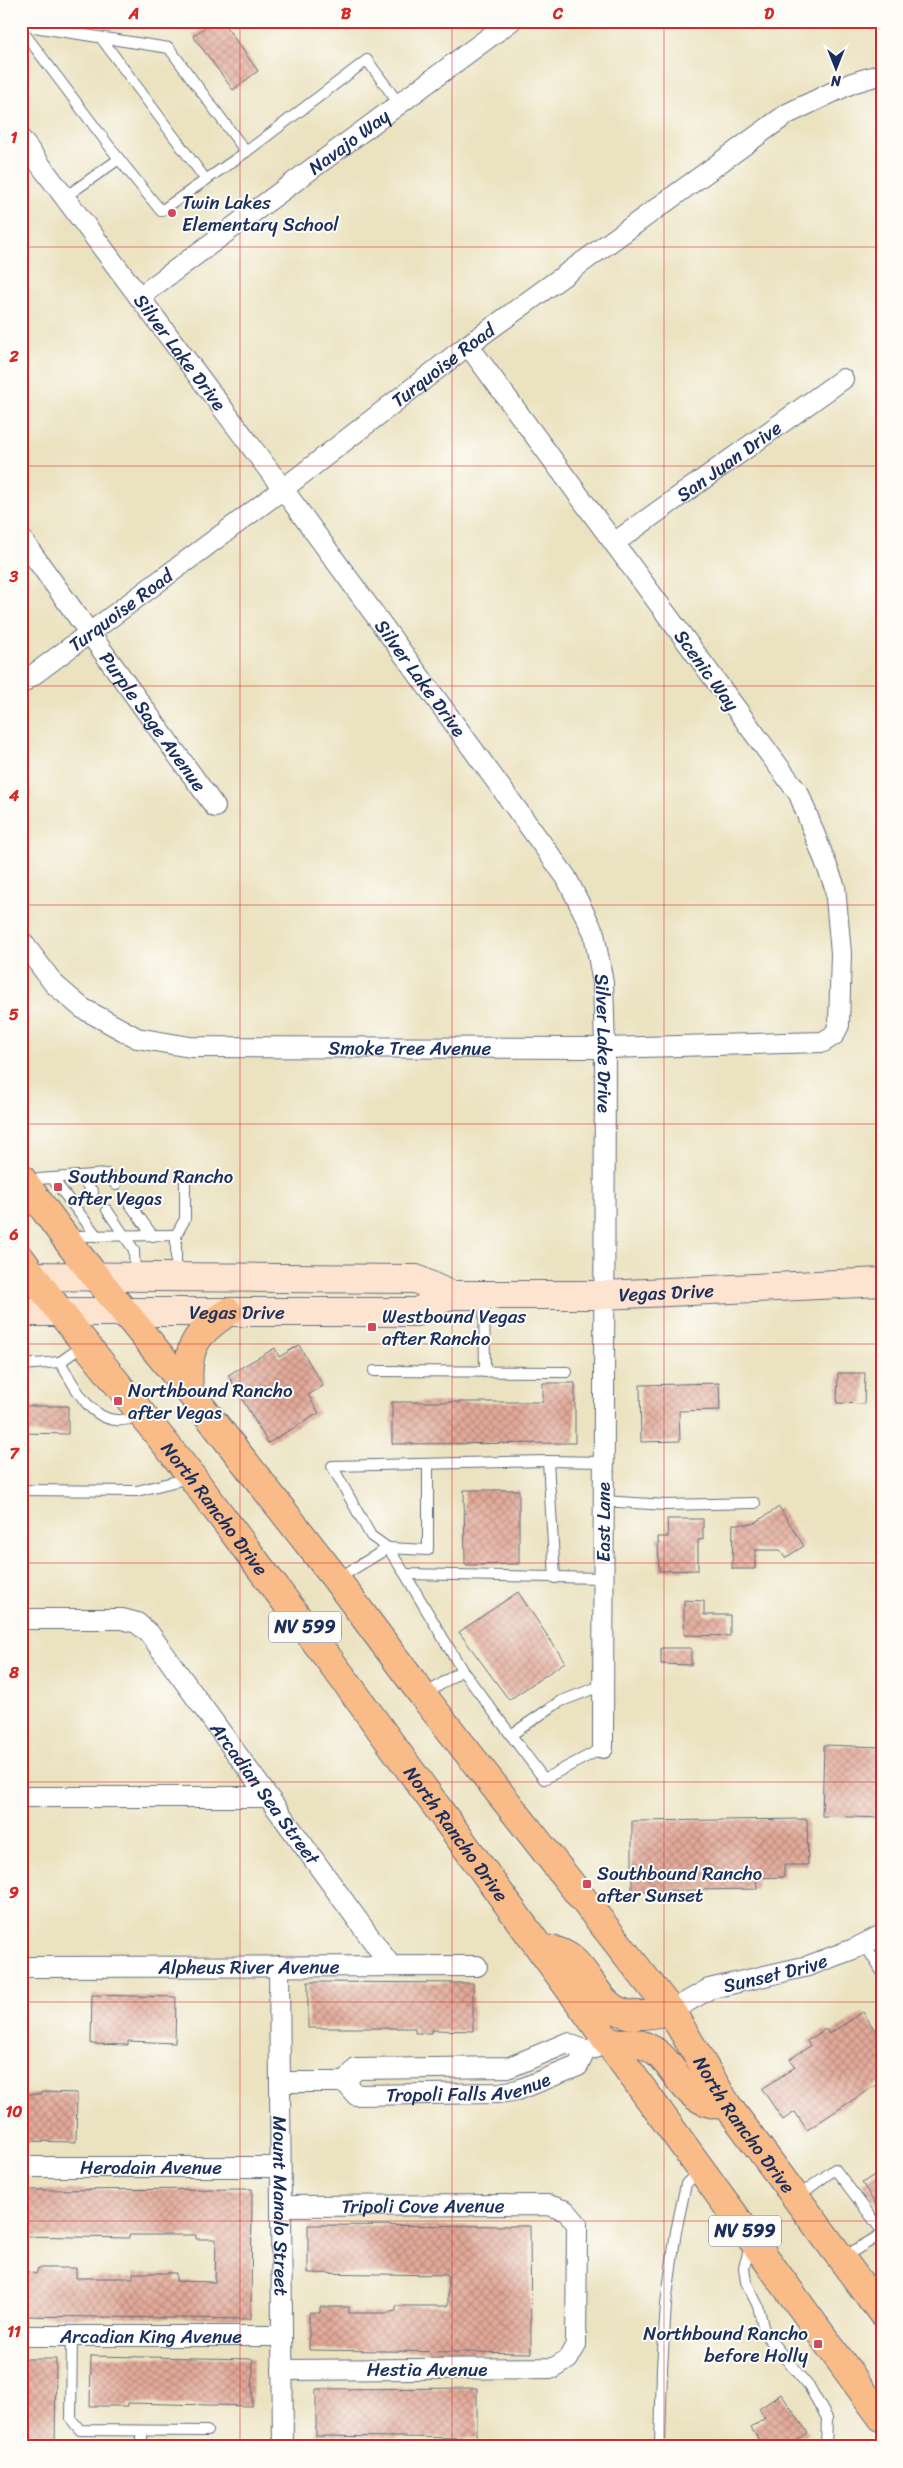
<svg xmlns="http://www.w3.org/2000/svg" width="903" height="2468" viewBox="0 0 903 2468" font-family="Sriracha,sans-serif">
<defs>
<pattern id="building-cross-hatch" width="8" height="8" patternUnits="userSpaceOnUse" patternTransform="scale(1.25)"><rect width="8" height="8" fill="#e3a998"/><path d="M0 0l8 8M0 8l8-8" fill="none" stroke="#b78a7f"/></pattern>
</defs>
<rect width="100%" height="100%" fill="#fdfcf7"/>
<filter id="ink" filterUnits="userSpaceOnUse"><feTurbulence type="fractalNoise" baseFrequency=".02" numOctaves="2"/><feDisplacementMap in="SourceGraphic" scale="10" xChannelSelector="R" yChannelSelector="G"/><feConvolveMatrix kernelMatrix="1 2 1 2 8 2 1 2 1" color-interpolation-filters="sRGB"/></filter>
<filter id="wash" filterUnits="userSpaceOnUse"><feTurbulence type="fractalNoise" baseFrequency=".0096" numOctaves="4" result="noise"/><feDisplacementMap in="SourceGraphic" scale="20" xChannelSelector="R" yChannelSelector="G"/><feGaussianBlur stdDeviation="1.12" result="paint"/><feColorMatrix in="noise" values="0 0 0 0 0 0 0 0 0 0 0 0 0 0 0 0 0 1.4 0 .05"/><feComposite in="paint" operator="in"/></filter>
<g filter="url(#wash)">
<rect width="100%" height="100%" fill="#ebe2c0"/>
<g id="blocks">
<g fill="url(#building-cross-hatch)">
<path d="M213 21H222L258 71 233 90 193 36Z"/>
<path d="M299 1345 323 1386 308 1395 319 1413 268 1443 228 1375 275 1348 279 1357Z"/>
<path d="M838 1373H865L864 1404 837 1403Z"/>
<path d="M543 1383H575V1443L392 1444V1402H543Z"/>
<path d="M719 1383 720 1410 679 1411 680 1441 641 1442 640 1385Z"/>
<path d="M21 1406H68V1434L21 1433Z"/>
<path d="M464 1490H519V1564L465 1565Z"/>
<path d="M779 1507 804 1546 785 1558 780 1550H755V1569H732L733 1524H753Z"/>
<path d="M667 1519H703V1539L698 1540V1570L659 1571 658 1537H668Z"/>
<path d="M518 1592 565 1662 509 1700 459 1632Z"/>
<path d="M684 1600 704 1601V1615H730V1636L684 1635Z"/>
<path d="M661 1648H691V1665L661 1664Z"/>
<path d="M824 1745 882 1747V1818L822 1816Z"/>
<path d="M807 1819 808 1865H784V1877L756 1878 757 1889 632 1891V1821Z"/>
<path d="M308 1982 473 1983V2031L432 2030V2033H415V2028H308Z"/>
<path d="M92 1995 176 1997 175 2043 128 2041V2045L91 2044Z"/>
<path d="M863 2012 882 2041V2081L807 2130 795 2112 783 2120 762 2089 795 2067 790 2059 810 2046 807 2041 825 2029 829 2034Z"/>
<path d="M41 2092 77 2093 76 2142 21 2141V2094H41Z"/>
<path d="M882 2170V2214L862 2183Z"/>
<path d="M252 2189 251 2319 21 2316V2270L36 2274 38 2268H76V2278H133V2273H176V2281L215 2282 216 2239H196V2235H129V2238L21 2236V2190Z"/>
<path d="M308 2225 530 2226 531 2353 309 2350V2313H320V2307H349V2313H385L396 2311V2306H448V2275L308 2273Z"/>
<path d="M91 2356 253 2359 252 2406 128 2403V2406H90Z"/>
<path d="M23 2359H56L55 2447H21Z"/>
<path d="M477 2388V2438L316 2436V2389Z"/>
<path d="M781 2394 808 2433 788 2447H764L751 2428 765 2418 759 2409Z"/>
</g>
</g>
</g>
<g filter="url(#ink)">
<use href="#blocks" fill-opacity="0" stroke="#646e80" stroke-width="1"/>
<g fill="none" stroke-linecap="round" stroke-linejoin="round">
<g stroke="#646e80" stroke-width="12">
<g id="lane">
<path d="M21 25 169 48 246 152 367 60 399 104"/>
<path d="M21 29 119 159"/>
<path d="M101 38 206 180"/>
<path d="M65 197 119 159 161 211 246 152"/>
<path d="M80 1176 93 1192"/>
<path d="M52 1178 97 1236"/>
<path d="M25 1180 107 1174 116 1185"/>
<path d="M129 1203 153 1236"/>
<path d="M107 1210 134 1250 135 1276"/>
<path d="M176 1235 185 1219V1177"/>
<path d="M68 1236 176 1235V1276"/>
<path d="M484 1295 485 1372"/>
<path d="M60 1362 84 1345"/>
<path d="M21 1365 60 1362C73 1383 88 1418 116 1420 124 1421 133 1418 140 1417"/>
<path d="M374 1371 567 1372"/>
<path d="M21 1490 137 1491 189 1478"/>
<path d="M603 1501 666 1505 755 1503"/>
<path d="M405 1574 388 1548 371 1536 332 1466 548 1461"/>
<path d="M555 1578 548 1461 603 1462"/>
<path d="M337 1579 388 1548 428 1550V1464"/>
<path d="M462 1670 544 1779 603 1748"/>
<path d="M425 1695 462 1670 405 1574 603 1578"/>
<path d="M511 1735 559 1702 603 1685"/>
<path d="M864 1944 882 1972"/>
<path d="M797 2197 835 2169 882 2231"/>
<path d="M751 2244 744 2267 746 2282 758 2306 765 2334 810 2388 827 2418 826 2447"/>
<path d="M842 2258 882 2234"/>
<path d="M72 2336 71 2419 80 2430 207 2431"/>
<path d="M142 2431V2447"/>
<path d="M660 2446 662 2368 666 2304 676 2231 686 2184 700 2170"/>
</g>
</g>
<g stroke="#646e80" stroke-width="22">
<g id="street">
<path id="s1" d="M21 139 283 489 566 877 594 933 603 983 605 1048 603 1748"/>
<path id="s2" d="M139 297 511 21"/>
<path id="s3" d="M21 538 215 807"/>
<path id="s4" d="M614 543 843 379"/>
<path id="s5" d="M21 684 283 489 468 345 787 114 852 83 882 74"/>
<path id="s6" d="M21 940 54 984 82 1008 137 1038 190 1047 605 1048 823 1042 834 1035 839 1025 841 953 835 887 799 794 468 345"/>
<path id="s7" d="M21 1619H122L137 1623 149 1633 391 1966"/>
<path d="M21 1797H267"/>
<path id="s8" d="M279 1966 283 2447"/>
<path id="s9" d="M21 1967 477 1966"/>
<path id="s10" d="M671 2011 709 1989 808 1966 856 1948 882 1935"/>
<path id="s11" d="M280 2082H345L356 2095 499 2093 518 2090 578 2066 585 2051"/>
<path d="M345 2082 356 2069 510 2067 567 2043 585 2051 597 2047"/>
<path id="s12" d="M21 2167H280"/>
<path id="s13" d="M281 2206 548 2205 566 2211 577 2224 576 2345 568 2359 554 2368 282 2370"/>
<path id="s14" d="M21 2336H282"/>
</g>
</g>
<g stroke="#646e80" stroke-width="30">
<g id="secondary">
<path id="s15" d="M21 1276 416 1279 450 1295H603L882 1282"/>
<path id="s16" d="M21 1312H417L450 1295"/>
</g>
</g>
<g stroke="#646e80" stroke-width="30">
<g id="primary">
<path id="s17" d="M21 1178 79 1256 189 1391 336 1579 424 1697 671 2011 727 2105 882 2313"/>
<path id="s18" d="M21 1259 60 1312 192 1477 346 1682 882 2418"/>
<path d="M189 1391C186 1349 193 1335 228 1312"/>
<path d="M541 1949C590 1949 588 2003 624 2013 639 2018 656 2013 671 2011"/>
<path d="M610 2044C617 2043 626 2042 634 2043 680 2050 672 2105 727 2105"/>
</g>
</g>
<use href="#lane" stroke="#fff" stroke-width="10"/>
<use href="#street" stroke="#fff" stroke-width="20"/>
<use href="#secondary" stroke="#fde4d0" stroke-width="28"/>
<use href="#primary" stroke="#f9bc89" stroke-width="28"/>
</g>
</g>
<path fill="none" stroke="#d62828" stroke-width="1" stroke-opacity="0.55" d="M240 21V2447M452 21V2447M664 21V2447M21 247H882M21 466H882M21 686H882M21 905H882M21 1124H882M21 1344H882M21 1563H882M21 1782H882M21 2002H882M21 2221H882"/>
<g fill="#d1495b" stroke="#fdfcf7" stroke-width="2">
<circle cx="172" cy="213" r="5"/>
<rect x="53" y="1182" width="10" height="10" rx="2.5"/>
<rect x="367" y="1322" width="10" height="10" rx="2.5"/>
<rect x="113" y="1396" width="10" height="10" rx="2.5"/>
<rect x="582" y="1879" width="10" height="10" rx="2.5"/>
<rect x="813" y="2339" width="10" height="10" rx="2.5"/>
</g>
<g text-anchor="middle" stroke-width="4" stroke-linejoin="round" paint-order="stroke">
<g fill="#fdfcf7" stroke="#5f6c8c" stroke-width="1">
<rect x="269" y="1611.5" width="72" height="31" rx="4"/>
<rect x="709" y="2215.5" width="72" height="31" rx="4"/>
</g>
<g font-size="18" font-weight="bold" fill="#1b2f5e">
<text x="305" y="1633">NV 599</text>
<text x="745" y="2237">NV 599</text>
</g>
<g font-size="19" fill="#1b2f5e" stroke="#fdfcf7">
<text dy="7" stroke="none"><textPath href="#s2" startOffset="261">Navajo Way</textPath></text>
<text dy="7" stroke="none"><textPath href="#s1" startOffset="266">Silver Lake Drive</textPath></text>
<text dy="7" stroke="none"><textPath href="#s5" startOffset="529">Turquoise Road</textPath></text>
<text dy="7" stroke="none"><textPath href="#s4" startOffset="141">San Juan Drive</textPath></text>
<text dy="7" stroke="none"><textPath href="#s5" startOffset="124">Turquoise Road</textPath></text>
<text transform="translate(707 670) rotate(54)" y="7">Scenic Way</text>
<text dy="7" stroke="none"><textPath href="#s1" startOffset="671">Silver Lake Drive</textPath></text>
<text dy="7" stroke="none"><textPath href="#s3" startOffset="226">Purple Sage Avenue</textPath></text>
<text dy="7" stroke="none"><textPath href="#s1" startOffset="1091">Silver Lake Drive</textPath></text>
<text dy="7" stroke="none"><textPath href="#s6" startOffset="428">Smoke Tree Avenue</textPath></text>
<text dy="7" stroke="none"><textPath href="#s15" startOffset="649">Vegas Drive</textPath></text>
<text dy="7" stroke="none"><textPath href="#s16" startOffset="216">Vegas Drive</textPath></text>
<text dy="7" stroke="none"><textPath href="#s18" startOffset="316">North Rancho Drive</textPath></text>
<text transform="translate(603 1522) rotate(-90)" y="7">East Lane</text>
<text dy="7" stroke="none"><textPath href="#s7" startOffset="330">Arcadian Sea Street</textPath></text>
<text dy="7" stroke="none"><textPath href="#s18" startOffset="721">North Rancho Drive</textPath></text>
<text dy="7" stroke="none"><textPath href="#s9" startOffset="228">Alpheus River Avenue</textPath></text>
<text dy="7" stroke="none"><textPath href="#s10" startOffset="112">Sunset Drive</textPath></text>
<text dy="7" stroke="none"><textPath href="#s11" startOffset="195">Tropoli Falls Avenue</textPath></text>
<text dy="7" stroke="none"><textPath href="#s17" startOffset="1192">North Rancho Drive</textPath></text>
<text dy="7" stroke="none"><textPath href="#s12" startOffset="130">Herodain Avenue</textPath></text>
<text dy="7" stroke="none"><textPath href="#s13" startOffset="142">Tripoli Cove Avenue</textPath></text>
<text dy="7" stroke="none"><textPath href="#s8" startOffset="240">Mount Manalo Street</textPath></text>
<text dy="7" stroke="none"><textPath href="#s14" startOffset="130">Arcadian King Avenue</textPath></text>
<text x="427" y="2376">Hestia Avenue</text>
</g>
<g font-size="19" fill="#1b2f5e" stroke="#fdfcf7" text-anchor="start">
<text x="182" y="209">Twin Lakes<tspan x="182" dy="22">Elementary School</tspan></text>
<text x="68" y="1183">Southbound Rancho<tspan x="68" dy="22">after Vegas</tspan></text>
<text x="382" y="1323">Westbound Vegas<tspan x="382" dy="22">after Rancho</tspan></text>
<text x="128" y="1397">Northbound Rancho<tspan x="128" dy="22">after Vegas</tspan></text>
<text x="597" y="1880">Southbound Rancho<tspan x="597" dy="22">after Sunset</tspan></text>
<text x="808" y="2340" text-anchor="end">Northbound Rancho<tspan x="808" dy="22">before Holly</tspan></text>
</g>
</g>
<rect width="903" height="2468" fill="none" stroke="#fdfcf7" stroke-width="55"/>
<g transform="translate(836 68) rotate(180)" stroke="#fdfcf7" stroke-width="4" paint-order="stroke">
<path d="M0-4L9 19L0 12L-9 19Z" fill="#1b2f5e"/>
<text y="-8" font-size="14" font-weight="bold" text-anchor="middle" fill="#1b2f5e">N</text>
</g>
<rect x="28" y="28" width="848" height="2412" fill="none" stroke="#d62828" stroke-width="2"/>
<g font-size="16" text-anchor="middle" font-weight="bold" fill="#d62828">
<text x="134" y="19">A</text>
<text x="346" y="19">B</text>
<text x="558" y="19">C</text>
<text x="769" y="19">D</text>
<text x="14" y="143">1</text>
<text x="14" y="362">2</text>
<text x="14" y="582">3</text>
<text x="14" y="801">4</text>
<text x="14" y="1020">5</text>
<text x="14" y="1240">6</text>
<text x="14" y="1459">7</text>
<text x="14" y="1678">8</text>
<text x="14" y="1898">9</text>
<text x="14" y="2117">10</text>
<text x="14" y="2337">11</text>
</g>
</svg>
